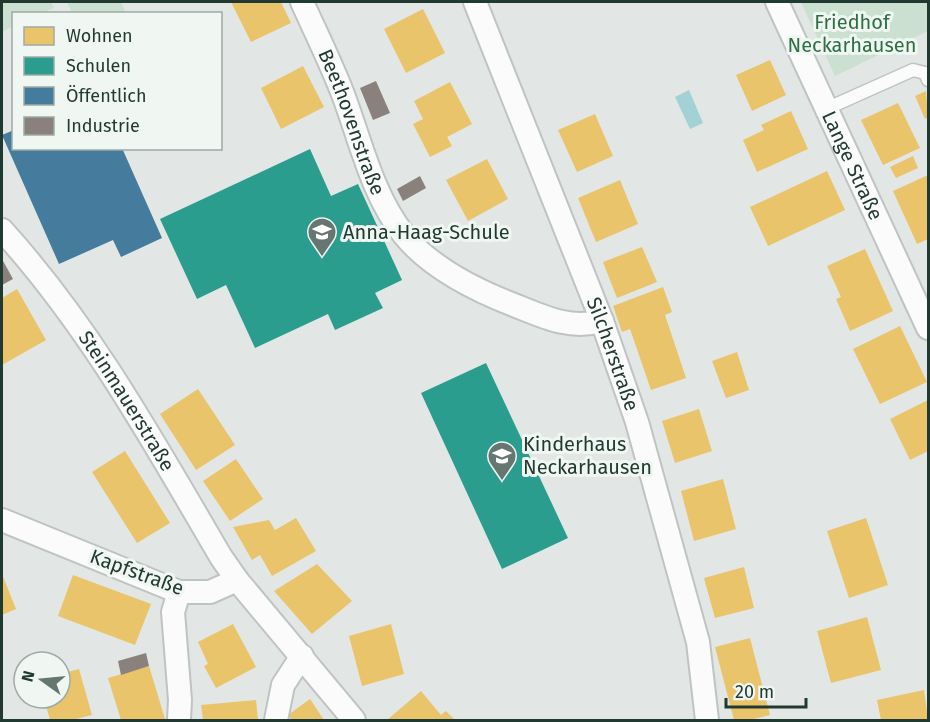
<svg xmlns="http://www.w3.org/2000/svg" width="930" height="722" viewBox="0 0 930 722" font-family="'Fira Sans',sans-serif">
<rect width="100%" height="100%" fill="#e2e7e5"/>
<g fill="#cbe0d1">
<path d="M2 2H51L54 8 42 13 14 14 13 26 2 32Z"/>
<path d="M67 2H121L126 13H72Z"/>
<path d="M801 2H928V31L835 76Z"/>
</g>
<path fill="#a3d1d5" d="M689 90 703 123 690 129 675 97Z"/>
<g fill="#e9c46a">
<path d="M231 2H281L291 23 251 42Z"/>
<path d="M423 9 445 53 406 73 384 29Z"/>
<path d="M770 60 786 95 752 111 736 75Z"/>
<path d="M303 66 324 107 281 129 261 88Z"/>
<path d="M450 82 472 124 447 137 452 146 430 157 413 124 423 119 414 101Z"/>
<path d="M926 91 928 117 925 119 915 96Z"/>
<path d="M898 103 920 148 883 165 861 120Z"/>
<path d="M791 111 808 149 757 172 743 140 764 130 761 125Z"/>
<path d="M595 114 613 156 577 172 558 130Z"/>
<path d="M913 156 918 168 896 178 890 167Z"/>
<path d="M487 159 508 199 468 221 446 180Z"/>
<path d="M827 171 845 210 768 246 750 207Z"/>
<path d="M928 175V239L917 244 893 191Z"/>
<path d="M620 180 638 224 596 242 578 198Z"/>
<path d="M642 247 657 282 617 298 603 262Z"/>
<path d="M865 249 893 311 850 331 836 299 841 297 827 266Z"/>
<path d="M663 287 672 312 665 315 686 378 651 390 630 329 622 332 613 306Z"/>
<path d="M17 289 46 340 2 365V298Z"/>
<path d="M900 326 927 382 880 404 853 349Z"/>
<path d="M737 352 749 390 726 398 712 361Z"/>
<path d="M198 389 235 445 196 470 160 414Z"/>
<path d="M928 400V451L910 460 890 419Z"/>
<path d="M699 409 712 451 675 463 662 421Z"/>
<path d="M125 451 170 523 137 543 92 472Z"/>
<path d="M236 459 263 499 230 521 203 481Z"/>
<path d="M723 479 736 529 694 541 681 491Z"/>
<path d="M296 518 316 551 272 576 260 555 252 560 233 527 269 520 275 530Z"/>
<path d="M866 518 888 585 849 598 827 531Z"/>
<path d="M317 564 352 601 312 634 274 591Z"/>
<path d="M744 567 754 608 715 618 704 578Z"/>
<path d="M2 574 16 609 2 615Z"/>
<path d="M73 575 151 604 135 645 58 616Z"/>
<path d="M867 617 881 670 831 683 817 631Z"/>
<path d="M233 624 256 667 216 688 204 666 208 664 198 642Z"/>
<path d="M391 624 404 674 362 686 349 636Z"/>
<path d="M750 638 770 715 749 720H734L715 647Z"/>
<path d="M149 666 165 719 121 720 108 678Z"/>
<path d="M79 669 92 715 72 720H50L44 698H60V674Z"/>
<path d="M924 690 928 720H881L877 700Z"/>
<path d="M421 691 441 715 446 711 455 720H387Z"/>
<path d="M310 699 324 720H292L288 715Z"/>
<path d="M256 700 258 720H203L201 705Z"/>
</g>
<g fill="#2a9d8f">
<path d="M310 149 331 196 358 184 402 280 375 293 383 308 335 330 328 314 255 348 226 285 197 299 160 219Z"/>
<path d="M486 363 568 538 502 569 421 393Z"/>
</g>
<path fill="#457b9d" d="M14 130V148H122L162 238 121 257 113 240 59 264 2 135Z"/>
<g fill="#8a817c">
<path d="M376 81 390 113 373 120 360 88Z"/>
<path d="M420 176 426 188 403 201 397 189Z"/>
<path d="M2 259 13 279 2 285Z"/>
<path d="M146 653 149 666 121 675 118 661Z"/>
</g>
<g fill="none" stroke-linecap="round" stroke-linejoin="round">
<g stroke="#bfc4c2" stroke-width="15">
<path id="lane" d="M828 108 913 70 925 73 928 80"/>
</g>
<g stroke="#bfc4c2" stroke-width="26">
<g id="street">
<path id="s1" d="M302 2C316 33 332 65 344 97 361 143 373 196 404 235 431 268 475 290 514 305 544 317 570 330 602 321"/>
<path id="s2" d="M475 2 602 321 637 422 698 642 707 720"/>
<path id="s3" d="M777 2 928 328"/>
<path id="s4" d="M2 230C91 328 154 443 221 557L237 580 354 720"/>
<path d="M2 520 179 592H210L237 580"/>
<path d="M179 720 180 700 173 612 179 592"/>
<path d="M276 720 283 685 302 656"/>
</g>
</g>
<use href="#lane" stroke="#fbfbfb" stroke-width="12"/>
<use href="#street" stroke="#fbfbfb" stroke-width="22"/>
</g>
<defs>
<g id="school-pin" transform="scale(1.5)"><path d="M0 17L-7.5 6A9.5 9.5 0 1 1 7.5 6Z" fill="#657770" stroke="#f0f7f3"/><path d="M0-5L7-2L0 1L-7-2ZM-4 1L0 2.5L4 1V4Q0 6-4 4Z" fill="#fff"/></g>
</defs>
<g fill-rule="evenodd">
<use href="#school-pin" x="322" y="232"/>
<use href="#school-pin" x="502" y="456"/>
</g>
<g text-anchor="middle" stroke-width="6" stroke-linejoin="round" paint-order="stroke">
<g font-size="20" fill="#2c6f42" stroke="#f0f7f3">
<text x="852" y="29">Friedhof<tspan x="852" dy="23">Neckarhausen</tspan></text>
</g>
<g font-size="20" fill="#213a31" stroke="#f0f7f3">
<text dy="7" stroke="none"><textPath href="#s1" startOffset="130">Beethovenstraße</textPath></text>
<text dy="7" stroke="none"><textPath href="#s3" startOffset="180">Lange Straße</textPath></text>
<text dy="7" stroke="none"><textPath href="#s2" startOffset="378">Silcherstraße</textPath></text>
<text dy="7" stroke="none"><textPath href="#s4" startOffset="212">Steinmauerstraße</textPath></text>
<text transform="translate(137 572) rotate(20)" y="7">Kapfstraße</text>
</g>
<g font-size="20" fill="#213a31" stroke="#f0f7f3" text-anchor="start">
<text x="343" y="239">Anna-Haag-Schule</text>
<text x="523" y="451">Kinderhaus<tspan x="523" dy="23">Neckarhausen</tspan></text>
</g>
</g>
<rect width="930" height="722" fill="none" stroke="#213a31" stroke-width="6"/>
<rect x="12" y="12" width="210" height="138" fill="#f0f7f3" stroke="#9daba5" stroke-width="1.5"/>
<rect x="24" y="27" width="30" height="18" fill="#e9c46a" stroke="#9daba5" stroke-width="1.5"/>
<text x="66" y="42" font-size="18" fill="#213a31">Wohnen</text>
<rect x="24" y="57" width="30" height="18" fill="#2a9d8f" stroke="#9daba5" stroke-width="1.5"/>
<text x="66" y="72" font-size="18" fill="#213a31">Schulen</text>
<rect x="24" y="87" width="30" height="18" fill="#457b9d" stroke="#9daba5" stroke-width="1.5"/>
<text x="66" y="102" font-size="18" fill="#213a31">Öffentlich</text>
<rect x="24" y="117" width="30" height="18" fill="#8a817c" stroke="#9daba5" stroke-width="1.5"/>
<text x="66" y="132" font-size="18" fill="#213a31">Industrie</text>
<g transform="translate(42 680) rotate(285)"><circle r="28" fill="#f0f7f3" stroke="#9daba5" stroke-width="1.5"/>
<path d="M0-4.5L10 22L0 15L-10 22Z" fill="#657770"/>
<text y="-9" font-size="16" font-weight="bold" text-anchor="middle" fill="#213a31">N</text>
</g>
<path d="M726 698v9h80v-9" fill="none" stroke="#213a31" stroke-width="3"/>
<text x="735" y="698" font-size="18" fill="#213a31" stroke="#f0f7f3" stroke-width="4.5" paint-order="stroke">20 m</text>
</svg>
